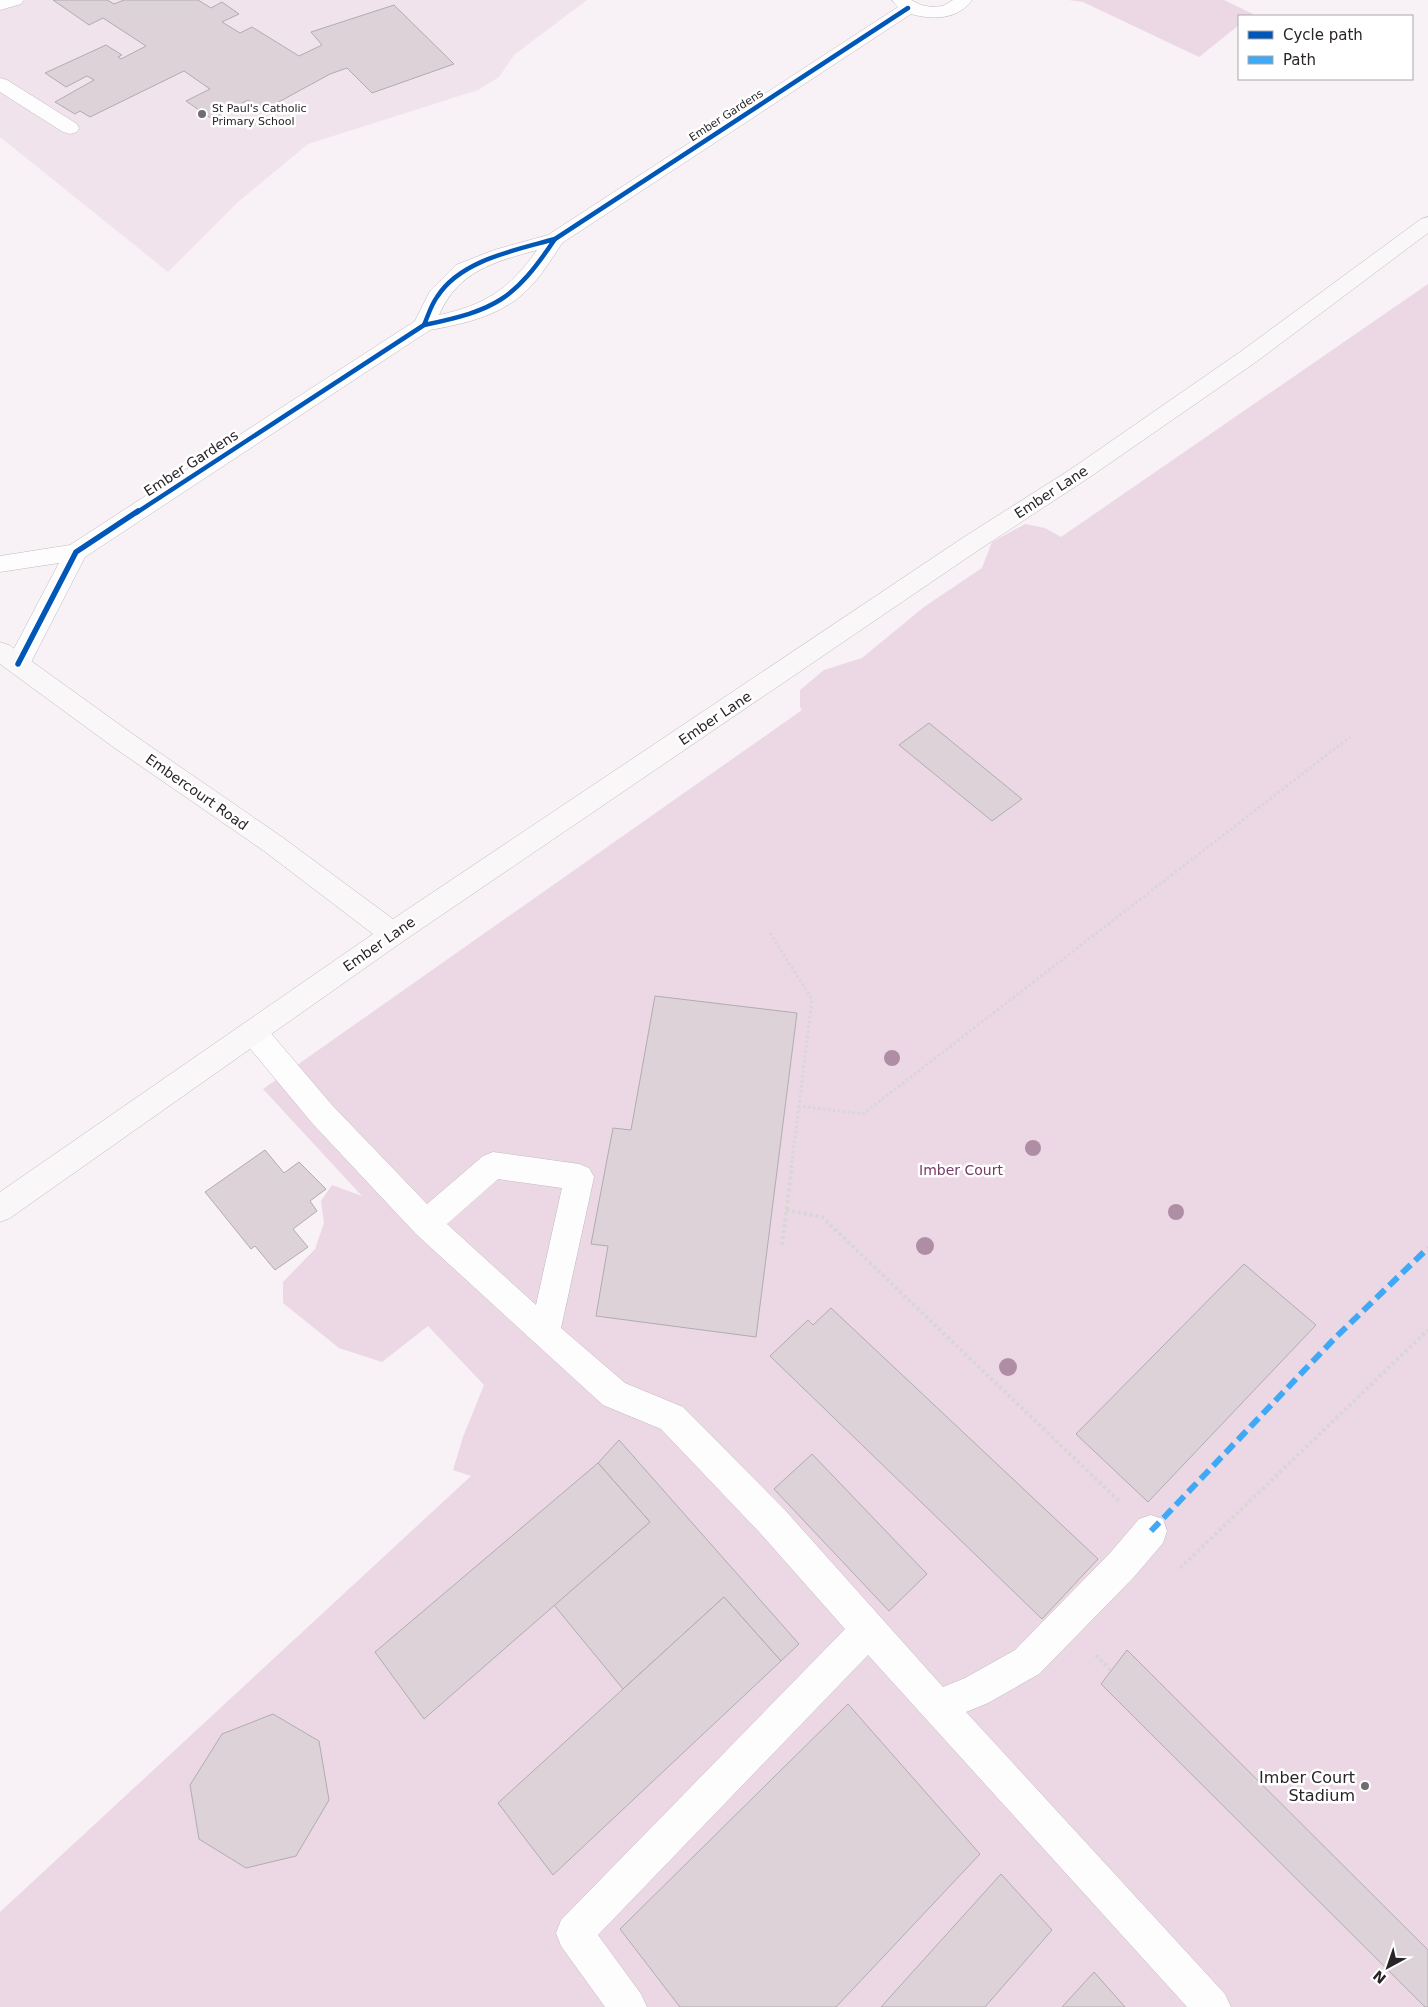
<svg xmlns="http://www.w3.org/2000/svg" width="1428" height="2007" viewBox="0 0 1428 2007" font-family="'DejaVu Sans',sans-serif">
<rect width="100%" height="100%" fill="#f8f1f5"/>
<path fill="#f1e3ec" d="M0 0H587L514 55 499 77 478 90 308 144 238 202 168 272 0 137Z"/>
<g fill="#ecd8e4">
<path d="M1069 0H1224L1253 14 1250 16H1239V25L1199 57 1083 2Z"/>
<path d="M1428 284V2007H0V1912L471 1476 453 1470 463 1437 484 1385 428 1326 382 1362 339 1348 283 1303V1282L315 1249 324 1223 321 1201 332 1185 362 1196 263 1089 802 710 800 707V690L824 670 862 658 924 607 982 568 992 542 1025 524 1045 528 1061 537Z"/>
</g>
<g fill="#ddd2d8" stroke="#b0acaf">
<path d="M53 0H107L114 4 124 0H198L211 8 222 2 239 14 222 22 240 33 252 27 299 56 322 45 311 32 394 5 454 64 372 93 347 68 330 74 264 110 248 100 212 119 186 101 210 89 184 71 90 117 80 111 75 114 55 102 94 80 87 76 66 87 45 73 106 45 122 55 118 57 121 59 146 46 103 18 89 25Z"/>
<path d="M929 723 1022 799 992 821 899 745Z"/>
<path d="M655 996 797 1013 756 1337 596 1316 608 1246 591 1244 613 1128 631 1130Z"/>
<path d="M265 1150 284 1173 299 1162 326 1189 310 1201 317 1211 293 1229 308 1247 275 1270 255 1246 251 1249 205 1192Z"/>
<path d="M1244 1264 1316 1325 1148 1502 1076 1434Z"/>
<path d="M831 1308 1098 1559 1042 1619 770 1356 808 1320 813 1325Z"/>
<path d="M619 1440 799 1644 781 1661 724 1597 623 1689 554 1605 650 1522 598 1463Z"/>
<path d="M812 1454 927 1574 889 1611 774 1489Z"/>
<path d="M598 1463 650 1522 424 1719 375 1652Z"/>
<path d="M724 1597 781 1661 553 1875 498 1803Z"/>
<path d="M1127 1650 1428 1950V2007H1425L1101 1684Z"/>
<path d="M848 1704 980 1854 836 2007H680L620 1929Z"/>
<path d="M273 1714 319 1741 329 1800 296 1856 246 1868 199 1839 190 1785 222 1734Z"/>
<path d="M1001 1874 1052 1930 985 2007H881Z"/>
<path d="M1094 1972 1125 2007H1062Z"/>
</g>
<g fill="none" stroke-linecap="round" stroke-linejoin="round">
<g stroke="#bfbabd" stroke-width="1">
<g id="service">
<path d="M0 0H24L21 4 0 10Z"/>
<path d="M0 78 7 80 77 124 79 128 77 132 70 134 63 132 0 92Z"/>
<path d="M253 1020 263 1024 332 1105 427 1204 483 1156 493 1152 579 1164 589 1168 594 1177 561 1328 625 1383 683 1407 784 1509 943 1687 965 1678 1015 1650 1110 1553 1139 1519 1151 1515 1163 1519 1167 1531 1163 1543 1134 1577 1039 1674 988 1703 966 1712 1225 1994 1231 2007H1187L868 1655 598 1935 641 1994 647 2007H605L561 1946 556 1933 561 1920 845 1629 760 1533 661 1429 603 1405 416 1234 312 1123 243 1040 239 1032 243 1024ZM498 1179 562 1188 536 1305 447 1224Z"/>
</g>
</g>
<g stroke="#bfbabd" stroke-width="1">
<path id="minor" d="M892 0H911L921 5 932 7 943 6 953 0H972C958 20 932 20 911 14L562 243C551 260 540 278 525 292 500 316 463 324 430 330L85 557 27 670 18 673 9 670 6 664 59 563 0 572V556L70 545 415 321 430 291 456 265 494 250 548 235 898 7ZM537 250C510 289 485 305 439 315 458 271 494 262 537 250Z"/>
</g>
<g stroke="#bfbabd" stroke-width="1">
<path id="secondary" d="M1428 217V233L1256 362 1087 479 980 549 402 942 10 1218 0 1222V1192L373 934 264 851 116 749 0 664V642L9 645 134 735 282 837 393 919 964 537 1071 469 1240 352 1421 219Z"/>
</g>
<g stroke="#d9d6d7" stroke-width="3" stroke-dasharray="2.5 2.5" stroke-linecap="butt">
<path d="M770 933 812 999 799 1106 863 1114 1350 737"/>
<path d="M791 1168 799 1106"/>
</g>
<g stroke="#d9d6d7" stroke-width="4" stroke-dasharray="3 3" stroke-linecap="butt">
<path d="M786 1210 822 1217 1119 1501"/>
<path d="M782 1245 792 1167"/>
<path d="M1180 1568 1428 1330"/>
<path d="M1096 1655 1112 1672"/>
</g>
<use href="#service" fill="#fefdfe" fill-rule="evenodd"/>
<use href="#minor" fill="#fefdfe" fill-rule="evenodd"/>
<use href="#secondary" fill="#faf7f9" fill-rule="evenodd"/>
<path stroke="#3fa9f5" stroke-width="6" stroke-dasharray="12 6" stroke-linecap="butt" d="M1151 1531 1336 1337 1428 1248"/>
<g stroke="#fff" stroke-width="7">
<g id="cycleway-far1">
<path d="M555 239 908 8"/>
<path d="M555 239C514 300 496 310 424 325 428 316 431 305 437 297 460 260 516 250 555 239Z"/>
<path d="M136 513 424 325"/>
</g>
</g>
<g stroke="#fff" stroke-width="9">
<path id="cycleway" d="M18 664 76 552 138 511"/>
</g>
<use href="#cycleway-far1" stroke="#0057b8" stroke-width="4.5"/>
<use href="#cycleway" stroke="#0057b8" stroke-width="5.5"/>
</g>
<g fill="#af8da4">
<circle cx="892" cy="1058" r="8"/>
<circle cx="1033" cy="1148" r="8"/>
<circle cx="1176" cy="1212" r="8"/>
<circle cx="925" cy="1246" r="9"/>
<circle cx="1008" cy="1367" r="9"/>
</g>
<g fill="#716c6f" stroke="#fff" stroke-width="2">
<circle cx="202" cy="114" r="5"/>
<circle cx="1365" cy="1786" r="5"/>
</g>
<g text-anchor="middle" stroke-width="5" stroke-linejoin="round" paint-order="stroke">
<g font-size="11" fill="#292427" stroke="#fff" text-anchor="start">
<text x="212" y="112">St Paul's Catholic<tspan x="212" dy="13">Primary School</tspan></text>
</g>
<g font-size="11" fill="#292427" stroke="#fff">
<text transform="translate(726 115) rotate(-33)" y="4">Ember Gardens</text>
</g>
<g font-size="14" fill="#292427" stroke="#fff">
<text transform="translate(191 463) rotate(-33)" y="5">Ember Gardens</text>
<text transform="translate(1051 492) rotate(-33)" y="5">Ember Lane</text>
<text transform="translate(715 718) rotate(-34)" y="5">Ember Lane</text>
<text transform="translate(197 792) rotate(35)" y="5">Embercourt Road</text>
<text transform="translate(379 944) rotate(-35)" y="5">Ember Lane</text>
</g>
<g font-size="14" fill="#743b62" stroke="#fff">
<text x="961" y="1175">Imber Court</text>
</g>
<g font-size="16" fill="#292427" stroke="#fff" text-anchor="end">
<text x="1355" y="1783">Imber Court<tspan x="1355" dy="18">Stadium</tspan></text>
</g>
</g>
<rect x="1238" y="15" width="175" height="65" fill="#ffffff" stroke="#a9a7a9"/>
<rect x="1248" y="31" width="25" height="8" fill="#0057b8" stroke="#a9a7a9"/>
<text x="1283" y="40" font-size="15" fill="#292427">Cycle path</text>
<rect x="1248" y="56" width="25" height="8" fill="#3fa9f5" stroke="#a9a7a9"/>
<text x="1283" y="65" font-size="15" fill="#292427">Path</text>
<g transform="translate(1388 1967) rotate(220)" stroke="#ffffff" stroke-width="4" paint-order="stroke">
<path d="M0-4L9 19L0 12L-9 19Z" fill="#292427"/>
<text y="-8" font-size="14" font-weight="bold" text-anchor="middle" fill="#292427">N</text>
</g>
</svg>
